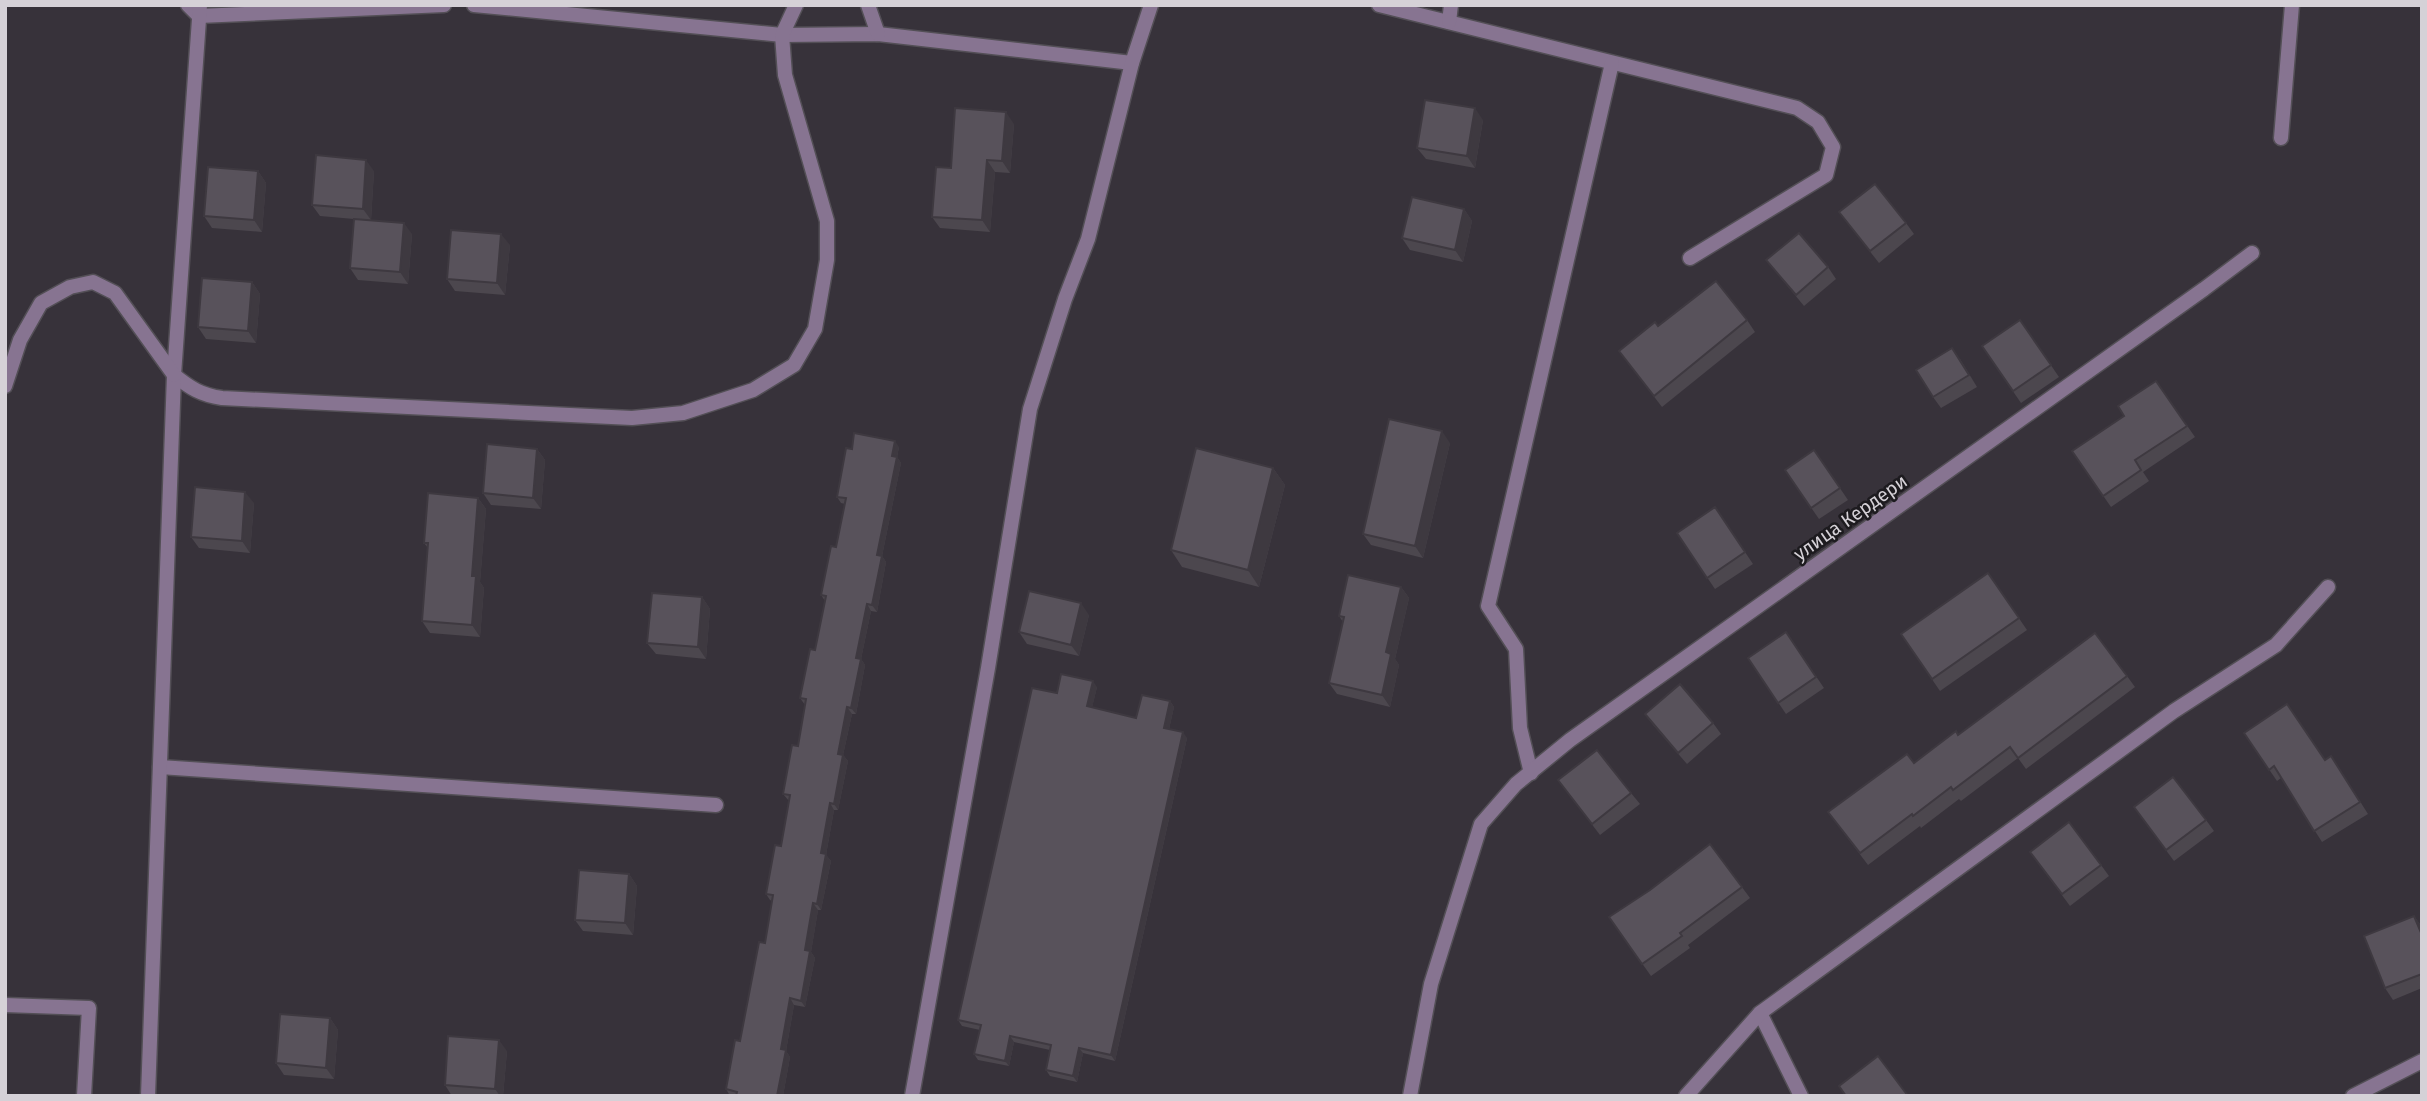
<svg xmlns="http://www.w3.org/2000/svg" width="2427" height="1101" viewBox="0 0 2427 1101" font-family="'Fira Sans',sans-serif">
<rect width="100%" height="100%" fill="#37323a"/>
<g fill="none" stroke-linecap="round" stroke-linejoin="round">
<g stroke="#534f56" stroke-width="17">
<g id="lane">
<path d="M188 5 199 16 444 5"/>
<path d="M474 5 782 35 878 34 1132 63"/>
<path d="M868 5 878 34"/>
<path d="M2281 138 2292 5"/>
<path d="M174 375C190 388 201 395 222 398L632 418 683 413 753 390 794 365 815 329 827 260V221L785 75 782 35 796 5"/>
<path d="M160 767 716 805"/>
<path d="M5 1005 89 1008 84 1096"/>
<path d="M148 1096 174 375 200 5"/>
</g>
</g>
<g stroke="#534f56" stroke-width="17">
<g id="street">
<path d="M1379 5 1797 108 1818 122 1833 147 1826 175 1690 258"/>
<path d="M1449 22 1451 5"/>
<path d="M5 386 20 340 41 303 70 287 93 282 115 293 174 375"/>
<path d="M1531 773 1520 728 1516 649 1488 606 1612 63"/>
<path d="M1760 1013 1801 1096"/>
<path d="M912 1096 988 668 1030 409 1065 299 1088 239 1132 63 1151 5"/>
<path d="M1410 1096 1431 984 1481 824 1516 784 1570 740 2204 289 2252 253"/>
<path d="M1686 1096 1760 1013 2174 711 2276 645 2328 587"/>
<path d="M2353 1096 2422 1061"/>
</g>
</g>
<use href="#lane" stroke="#877491" stroke-width="14"/>
<use href="#street" stroke="#877491" stroke-width="14"/>
</g>
<g fill="#4c474e">
<path d="M1483 120 1475 168 1426 159 1417 148Z"/>
<path d="M1014 124 1010 173 995 172 990 232 940 228 932 217 951 168Z"/>
<path d="M258 171 266 183 262 232 212 228 204 216Z"/>
<path d="M374 171 371 220 412 234 408 284 358 280 350 268 354 219 320 216 312 205Z"/>
<path d="M1464 209 1472 221 1463 262 1410 250 1402 238Z"/>
<path d="M1839 212 1906 223 1914 234 1879 263Z"/>
<path d="M510 245 505 295 455 291 447 279Z"/>
<path d="M1766 260 1828 267 1836 279 1804 306Z"/>
<path d="M252 282 260 294 256 343 206 339 198 327Z"/>
<path d="M1747 320 1755 332 1662 407 1619 351Z"/>
<path d="M2020 320 2059 377 2021 403 1982 346Z"/>
<path d="M1960 359 1977 387 1941 408 1933 397Z"/>
<path d="M2156 381 2195 437 2143 472 2149 481 2111 507 2072 451 2124 416Z"/>
<path d="M1450 443 1423 558 1371 545 1363 534Z"/>
<path d="M899 447 897 457 901 463 882 556 886 562 877 612 871 611 861 659 865 665 856 714H852L843 755 848 761 838 810H834L826 855 831 861 821 910H818L811 952 815 958 805 1007 794 1005 786 1051 790 1057 783 1096H730L726 1089 740 1041 765 943 772 901 770 900 766 894 781 846 789 801 783 794 798 746 805 705 800 698 815 650 825 601 821 595 836 547 845 504 841 503 837 497 852 449Z"/>
<path d="M537 449 545 460 541 509 491 505 483 493Z"/>
<path d="M1814 450 1848 500 1819 519 1785 470Z"/>
<path d="M1273 468 1285 485 1259 587 1182 567 1171 550Z"/>
<path d="M478 498 486 509 480 582 484 588 480 637 430 633 422 621 428 548 424 543Z"/>
<path d="M254 503 250 553 199 548 191 537Z"/>
<path d="M1715 507 1753 564 1715 589 1677 533Z"/>
<path d="M1988 573 2027 630 1940 691 1901 634Z"/>
<path d="M1401 587 1409 598 1395 659 1399 665 1390 707 1337 694 1329 683 1343 622 1339 616Z"/>
<path d="M702 597 710 609 706 659 656 654 647 643Z"/>
<path d="M1089 615 1079 656 1027 644 1019 632Z"/>
<path d="M1786 632 1824 688 1786 714 1748 658Z"/>
<path d="M2127 676 2135 687 2026 769 2018 758 1961 801 1959 799 1921 828 1920 826 1868 865 1837 824 1914 763 1958 735Z"/>
<path d="M1097 687 1092 707 1136 718 1170 701 1174 707 1169 729 1187 738 1115 1061 1083 1053 1077 1082 1050 1076 1046 1070 1050 1050 1014 1042 1009 1066 978 1060 974 1054 980 1030 962 1026 958 1020 1057 693Z"/>
<path d="M1645 714 1713 723 1721 734 1687 764 1654 726Z"/>
<path d="M2244 733 2326 760 2339 768 2368 814 2322 842 2281 778 2277 781Z"/>
<path d="M1558 780 1631 793 1640 804 1600 835Z"/>
<path d="M2134 807 2206 820 2214 831 2174 861Z"/>
<path d="M1710 844 1750 898 1688 945 1690 948 1651 976 1609 917 1650 890Z"/>
<path d="M2030 852 2101 865 2109 876 2070 906Z"/>
<path d="M629 874 637 886 633 935 583 931 575 920Z"/>
<path d="M2414 916 2422 927V988L2393 1000 2385 988Z"/>
<path d="M330 1018 338 1030 334 1079 284 1075 276 1063Z"/>
<path d="M507 1051 503 1096H452L445 1085Z"/>
</g>
<g fill="#3e3940">
<path d="M1475 108 1483 120 1475 168 1467 156Z"/>
<path d="M1006 112 1014 124 1010 173 1002 161Z"/>
<path d="M366 160 374 171 371 220 363 209Z"/>
<path d="M987 160 995 172 990 232 982 220Z"/>
<path d="M258 171 266 183 262 232 254 220Z"/>
<path d="M1464 209 1472 221 1463 262 1455 250Z"/>
<path d="M404 223 412 234 408 284 400 272Z"/>
<path d="M501 234 510 245 505 295 497 283Z"/>
<path d="M252 282 260 294 256 343 248 331Z"/>
<path d="M1442 431 1450 443 1423 558 1415 546Z"/>
<path d="M895 441 899 447 897 457 901 463 882 556 886 562 877 612 872 605 877 555Z"/>
<path d="M537 449 545 460 541 509 533 498Z"/>
<path d="M1273 468 1285 485 1259 587 1248 570Z"/>
<path d="M245 492 254 503 250 553 242 541Z"/>
<path d="M478 498 486 509 480 582 484 588 480 637 472 625V576Z"/>
<path d="M1401 587 1409 598 1395 659 1399 665 1390 707 1382 695 1386 652Z"/>
<path d="M702 597 710 609 706 659 698 647Z"/>
<path d="M1081 603 1089 615 1079 656 1071 645Z"/>
<path d="M867 604 871 611 861 659 865 665 856 714 851 708 856 658Z"/>
<path d="M1093 681 1097 687 1091 712 1087 706Z"/>
<path d="M1170 701 1174 707 1168 734 1164 728Z"/>
<path d="M847 707 852 714 843 755 848 761 838 810 834 804 838 754Z"/>
<path d="M1183 732 1187 738 1115 1061 1111 1055Z"/>
<path d="M830 803 834 810 826 855 831 861 821 910 817 904 821 853Z"/>
<path d="M629 874 637 886 633 935 625 923Z"/>
<path d="M813 903 818 910 811 952 815 958 805 1007 801 1001 805 950Z"/>
<path d="M2414 916 2422 927V935Z"/>
<path d="M790 998 794 1005 786 1051 790 1057 783 1096H777L781 1049Z"/>
<path d="M330 1018 338 1030 334 1079 326 1068Z"/>
<path d="M1010 1036 1014 1042 1009 1066 1005 1061Z"/>
<path d="M499 1040 507 1051 503 1096H500L495 1089Z"/>
<path d="M1079 1048 1083 1053 1077 1082 1073 1076Z"/>
</g>
<g fill="#58525b" stroke="#3e3940" stroke-width="2">
<path d="M1425 100 1475 108 1467 156 1417 148Z"/>
<path d="M955 108 1006 112 1002 161 987 160 982 220 932 217 936 167 951 168Z"/>
<path d="M316 155 366 160 363 209 312 205Z"/>
<path d="M208 167 258 171 254 220 204 216Z"/>
<path d="M1875 184 1906 223 1870 251 1839 212Z"/>
<path d="M1412 197 1464 209 1455 250 1402 238Z"/>
<path d="M354 219 404 223 400 272 350 268Z"/>
<path d="M451 230 501 234 497 283 447 279Z"/>
<path d="M1799 233 1828 267 1796 295 1766 260Z"/>
<path d="M202 278 252 282 248 331 198 327Z"/>
<path d="M1716 281 1747 320 1654 396 1619 351 1655 322 1658 326Z"/>
<path d="M2020 320 2051 365 2013 391 1982 346Z"/>
<path d="M1952 348 1969 375 1933 397 1916 370Z"/>
<path d="M2156 381 2187 426 2135 460 2141 470 2103 496 2072 451 2124 416 2118 406Z"/>
<path d="M1389 419 1442 431 1415 546 1363 534Z"/>
<path d="M854 433 895 441 892 456 897 457 877 555 882 556 872 605 867 604 856 658 861 659 851 708 847 707 838 754 843 755 834 804 830 803 821 853 826 854 817 904 813 903 805 950 810 951 801 1001 790 998 781 1049 786 1050 777 1096H736L737 1092 726 1089 735 1040 740 1041 759 942 765 943 773 895 766 894 775 845 781 846 790 795 783 794 792 745 798 746 806 699 800 698 810 649 815 650 826 596 821 595 831 546 836 547 846 498 837 497 846 448 852 449Z"/>
<path d="M487 444 537 449 533 498 483 493Z"/>
<path d="M1196 448 1273 468 1248 570 1171 550Z"/>
<path d="M1814 450 1840 488 1811 508 1785 470Z"/>
<path d="M195 487 245 492 242 541 191 537Z"/>
<path d="M428 493 478 498 472 576H476L472 625 422 621 428 543H424Z"/>
<path d="M1715 507 1745 552 1707 578 1677 533Z"/>
<path d="M1988 573 2019 618 1932 679 1901 634Z"/>
<path d="M1348 575 1401 587 1386 652 1391 654 1382 695 1329 683 1344 617 1339 616Z"/>
<path d="M1029 591 1081 603 1071 645 1019 632Z"/>
<path d="M652 593 702 597 698 647 647 643Z"/>
<path d="M1786 632 1816 677 1778 703 1748 658Z"/>
<path d="M2095 633 2127 676 2018 758 2010 747 1953 790 1951 787 1913 816 1912 814 1860 853 1828 812 1907 754 1914 763 1956 731 1958 735Z"/>
<path d="M1061 674 1093 681 1087 706 1136 718 1142 695 1170 701 1164 728 1183 732 1111 1055 1079 1048 1073 1076 1046 1070 1051 1045 1010 1036 1005 1061 974 1054 981 1025 958 1020 1032 688 1057 693Z"/>
<path d="M1680 684 1713 723 1678 753 1645 714Z"/>
<path d="M2287 704 2325 760 2331 756 2360 802 2314 831 2274 766 2269 770 2244 733Z"/>
<path d="M1597 750 1631 793 1592 824 1558 780Z"/>
<path d="M2173 777 2206 820 2166 850 2134 807Z"/>
<path d="M2069 822 2101 865 2062 894 2030 852Z"/>
<path d="M1710 844 1742 887 1680 933 1682 936 1642 964 1609 917 1650 890Z"/>
<path d="M579 870 629 874 625 923 575 920Z"/>
<path d="M2414 916 2422 935V974L2385 988 2364 936Z"/>
<path d="M280 1014 330 1018 326 1068 276 1063Z"/>
<path d="M448 1036 499 1040 495 1089 445 1085Z"/>
<path d="M1878 1056 1908 1096H1846L1839 1086Z"/>
</g>
<g text-anchor="middle" stroke-width="5" stroke-linejoin="round" paint-order="stroke">
<g font-size="19" fill="#d5d1d7" stroke="#1d1b1f">
<text transform="translate(1850 517) rotate(-35)" y="7">улица Кердери</text>
</g>
</g>
<rect width="2427" height="1101" fill="none" stroke="#d5d1d7" stroke-width="14"/>
</svg>
